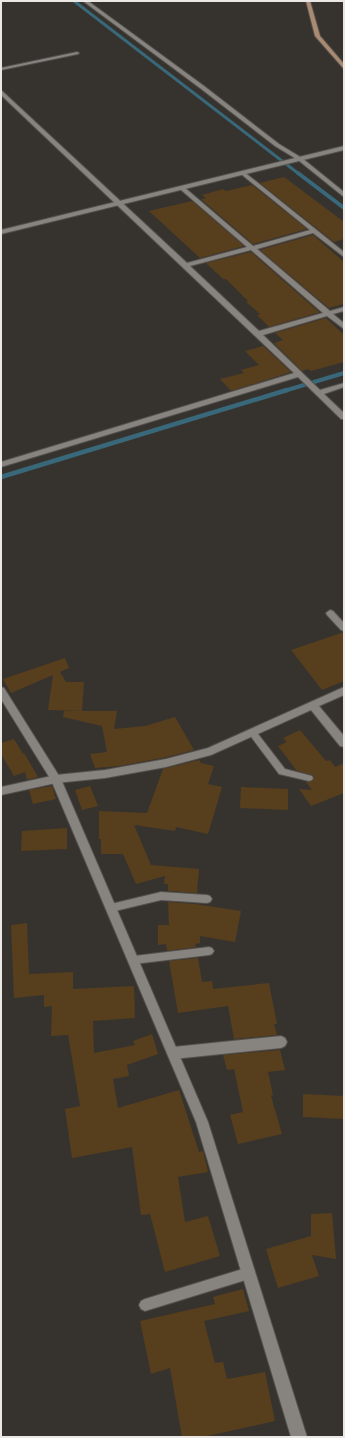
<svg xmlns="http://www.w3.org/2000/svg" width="345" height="1438" viewBox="0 0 345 1438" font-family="'Fira Sans',sans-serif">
<rect width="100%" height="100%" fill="#36332f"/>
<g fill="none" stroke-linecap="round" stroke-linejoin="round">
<path stroke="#386879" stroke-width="3" d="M74 1 299 174"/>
<g stroke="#386879" stroke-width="4">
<path d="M298 173 344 208"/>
<path d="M284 391 344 373"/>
</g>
<path stroke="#386879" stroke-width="4.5" d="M1 477 287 390"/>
</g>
<g fill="#573e1d">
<path d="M284 177 344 222V239L334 242 260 183Z"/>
<path d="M252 185 307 229 253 244 201 199 206 198 202 195 223 189 226 191Z"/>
<path d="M192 201 244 246 200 258 149 211Z"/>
<path d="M313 235 344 262V304L329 308 260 250Z"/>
<path d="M251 252 319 312H320L269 327 257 315 260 314 246 302 248 301 226 279H223L206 263Z"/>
<path d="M326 318 344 335V362L311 371 308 369 302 371 274 343 283 340 275 333Z"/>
<path d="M263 346 291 372 231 391 220 379 244 373 241 370 259 365 245 351Z"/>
<path d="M344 632V681L322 690 291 650Z"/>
<path d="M65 658 69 668 60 672 66 682H84L82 711 48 710 53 675 11 693 3 679Z"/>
<path d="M64 711H117L114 729 145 726 175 717 194 750 167 757 119 766 95 768 90 754 107 752 102 726 63 717Z"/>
<path d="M300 730 326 761 330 760 335 767 344 763V793L311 806 299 789 312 790 306 782 312 781 314 777 312 775 297 771 278 746 287 742 283 738Z"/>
<path d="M14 739 23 754 24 753 38 777 27 780 25 772 14 776 1 754V743Z"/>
<path d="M199 760 201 763 214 766 208 784 222 787 208 834 176 827 175 831 134 825 151 865 199 869 197 893 168 891V884H164L165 876 136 884 123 854H101V839H99V811L147 813 163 769Z"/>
<path d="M52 786 56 799 33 804 29 790Z"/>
<path d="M90 786 98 806 82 810 75 790Z"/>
<path d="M241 787 288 789V810L240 808Z"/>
<path d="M67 828V849L21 851 22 831Z"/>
<path d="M168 902 195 904 241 911 235 942 200 936V943L195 944 196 947 167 951 166 944 158 945V925H169Z"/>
<path d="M27 923 29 974 73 972V989L134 986 135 1018 93 1021 94 1053 135 1045 133 1041 152 1034 158 1054 127 1065 129 1076 113 1079 118 1108 179 1090 199 1152 203 1151 208 1172 178 1177 185 1222 208 1216 220 1256 165 1272 150 1214 141 1215 132 1147 72 1158 65 1109 80 1106 68 1035 51 1036 52 1006 44 1007V995L14 998 11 925Z"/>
<path d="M198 958 202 982 212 981 213 989 269 983 277 1024H274L277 1035 234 1039 228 1006 178 1013 169 961Z"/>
<path d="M280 1050 285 1070 268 1072 273 1095 271 1096 282 1134 238 1144 230 1115 243 1112 234 1069 227 1070 223 1055Z"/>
<path d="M303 1094 344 1096V1119L303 1117Z"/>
<path d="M332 1213 336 1259 312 1255 319 1276 278 1288 266 1249 311 1236V1214Z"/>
<path d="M243 1289 249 1311 204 1321 215 1363 223 1362 227 1379 265 1372 275 1421 203 1437H182L170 1368 151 1374 140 1321 215 1304 213 1297Z"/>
</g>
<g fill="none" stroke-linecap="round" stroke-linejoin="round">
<g stroke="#53504d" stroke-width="2">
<g id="service">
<path d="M77 52 79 53 78 54 1 70V68Z"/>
<path d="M330 610 333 611 344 623V631L341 630 327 615 326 613Z"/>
<path d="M252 729 255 730 285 769 312 776 313 778 312 780 309 781 279 774 249 734 248 732 249 730Z"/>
<path d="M161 892 207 895 210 896 212 899 210 902 207 903 161 900 111 912 108 911 106 908 108 905 111 904Z"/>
<path d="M209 947 212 948 214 951 212 954 209 955 134 964 131 963 129 960 131 957 134 956Z"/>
<path d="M249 1267 253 1269 255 1273 253 1277 249 1279 145 1311 141 1309 139 1305 141 1301 145 1299Z"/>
</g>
</g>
<g stroke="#53504d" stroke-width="2">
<g id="minor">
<path d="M83 1H88L204 86 279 144 302 158 344 192V197L298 160 275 146 200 88Z"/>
<path d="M1 90 187 263 247 247 180 189V187H184L253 246 310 230 241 174V172L243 171 344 252V257L313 233 257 249 330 311 344 307V311L333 314 344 323V329L327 316 263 335 320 390 344 383V387L324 394 344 413V419H341L298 377 1 467V462L294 373 1 95ZM251 250 323 313 259 331 190 266Z"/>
<path d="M344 687V695L319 706 344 736V747L340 746 311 710 211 755 166 767 105 778 56 783 1 795V787L56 775 105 770 166 759 208 748Z"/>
<path d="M281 1036 285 1038 287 1042 285 1046 281 1048 173 1059 169 1057 167 1053 169 1049 173 1047Z"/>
</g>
</g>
<g stroke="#53504d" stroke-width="2">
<g id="tertiary">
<path d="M344 146V150L1 234V230Z"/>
<path d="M1 687 4 688 61 779 208 1122 307 1437H291L196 1122 51 780 1 699Z"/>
</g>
</g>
<g stroke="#53504d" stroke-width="2">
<path id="secondary" d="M306 1H310L320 36 344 64V69L315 36Z"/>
</g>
<use href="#service" fill="#87837f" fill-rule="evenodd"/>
<use href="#minor" fill="#87837f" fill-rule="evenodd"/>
<use href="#tertiary" fill="#87837f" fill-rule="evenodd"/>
<use href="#secondary" fill="#aa8b72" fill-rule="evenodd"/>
</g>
<rect width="345" height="1438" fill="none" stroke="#eae7e5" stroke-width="4"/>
</svg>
